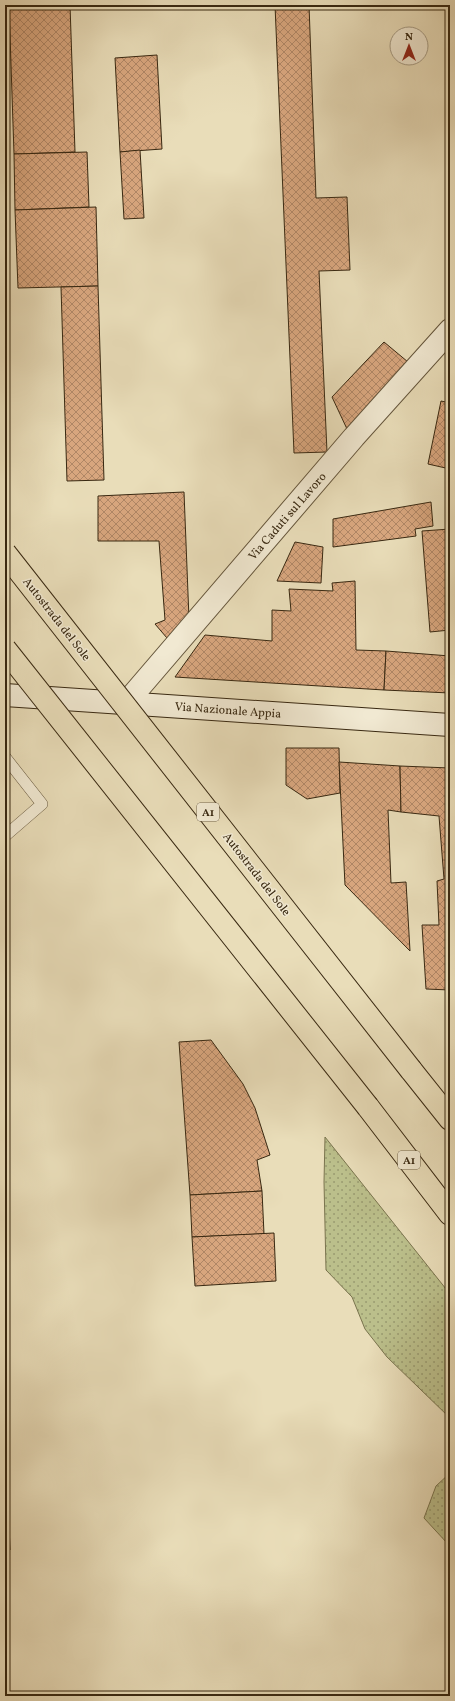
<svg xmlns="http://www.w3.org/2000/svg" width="455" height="1701" viewBox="0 0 455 1701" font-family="Vollkorn,serif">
<defs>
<pattern id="grass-dots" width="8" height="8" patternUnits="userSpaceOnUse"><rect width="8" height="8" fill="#bbbf8b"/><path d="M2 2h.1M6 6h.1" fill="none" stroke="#999b70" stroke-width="1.8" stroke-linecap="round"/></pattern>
<pattern id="building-cross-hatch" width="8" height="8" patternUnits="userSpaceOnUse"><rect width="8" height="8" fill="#d8a67e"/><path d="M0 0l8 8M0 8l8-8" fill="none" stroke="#b08766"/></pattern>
</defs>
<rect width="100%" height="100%" fill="#e9ddb9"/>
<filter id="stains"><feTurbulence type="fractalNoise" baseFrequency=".005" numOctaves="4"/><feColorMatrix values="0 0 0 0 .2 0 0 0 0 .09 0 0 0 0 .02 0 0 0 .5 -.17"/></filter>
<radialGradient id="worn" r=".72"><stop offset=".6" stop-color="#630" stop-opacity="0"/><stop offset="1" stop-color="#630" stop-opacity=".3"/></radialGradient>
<g fill="url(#grass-dots)" stroke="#7a744e">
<path d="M325 1137 450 1294V1418L387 1357 365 1329 352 1297 326 1270 324 1182Z"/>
<path d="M450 1473V1543H447L424 1518 436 1486Z"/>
</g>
<g fill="url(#building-cross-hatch)" stroke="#382811">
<path d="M9 5H70L75 152 14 154Z"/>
<path d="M275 5H309L316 198 347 197 350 270 319 271 327 452 294 453Z"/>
<path d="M157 55 162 149 120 152 115 58Z"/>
<path d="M140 150 144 218 124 219 120 152Z"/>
<path d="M87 152 89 207 15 210 14 154Z"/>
<path d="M96 207 98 286 18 288 15 210Z"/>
<path d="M98 286 104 480 67 481 61 287Z"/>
<path d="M384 342 408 362 347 429 332 397Z"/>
<path d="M441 401 450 403V469L428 464Z"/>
<path d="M184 492 189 619 167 638 155 624 165 620 159 541H98V496Z"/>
<path d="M431 502 433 526 415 529 416 536 333 547V519Z"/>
<path d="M450 529V630L430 632 422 531Z"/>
<path d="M295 542 323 547 321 583 277 581Z"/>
<path d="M355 581 356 650 386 651 384 690 175 677 205 635 272 641V610L291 611 289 589 333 591 332 583Z"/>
<path d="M386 651 450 656V693L384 690Z"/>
<path d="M286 748H339L340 793 307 799 286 785Z"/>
<path d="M339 762 400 766 401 812 388 810 391 883 406 882 410 951 345 885Z"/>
<path d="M400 766 450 768V990L426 989 422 925H439L437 881 444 879 439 816 401 812Z"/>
<path d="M211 1040 243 1084 255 1108 270 1155 257 1160 262 1191 190 1195 179 1042Z"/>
<path d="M262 1191 264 1234 192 1237 190 1195Z"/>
<path d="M274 1233 276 1281 195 1286 192 1237Z"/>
<path d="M5 1421 10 1550H5Z"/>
</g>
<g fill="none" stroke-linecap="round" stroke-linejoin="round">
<g stroke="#64553b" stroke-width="12">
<path id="lane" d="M5 757 42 804 5 836"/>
</g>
<g stroke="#64553b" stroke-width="24">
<path id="street" d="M126 703 354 437 450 330"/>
</g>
<g stroke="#382811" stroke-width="24">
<path id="secondary" d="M5 695 450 725"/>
</g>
<g stroke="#382811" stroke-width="24">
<g id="highway">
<path d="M411 1070 450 1119"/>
<path d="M368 1107 450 1214"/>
</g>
</g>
<use href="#lane" stroke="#f1e9d2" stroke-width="11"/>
<use href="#street" stroke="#f1e9d2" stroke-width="22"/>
<use href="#secondary" stroke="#f1e9d2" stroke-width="22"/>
<use href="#highway" stroke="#e9ddb9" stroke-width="22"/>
<g stroke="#382811" stroke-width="24" stroke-linecap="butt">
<g id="highway-bridge">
<path d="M5 553 411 1070"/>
<path d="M5 649 368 1107"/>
</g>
</g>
<use href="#highway-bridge" stroke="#e9ddb9" stroke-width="22"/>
</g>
<g text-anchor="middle" stroke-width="3" stroke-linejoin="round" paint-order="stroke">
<g fill="#f1e9d2" stroke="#70624b" stroke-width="1">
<rect x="197" y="803" width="22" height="18" rx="3"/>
<rect x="398" y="1151" width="22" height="18" rx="3"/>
</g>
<g font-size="11" font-weight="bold" fill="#382811">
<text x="208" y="816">A1</text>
<text x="409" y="1164">A1</text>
</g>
<g font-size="12" fill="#382811" stroke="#f1e9d2">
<text transform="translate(287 516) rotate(-49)" y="4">Via Caduti sul Lavoro</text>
<text transform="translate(57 619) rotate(52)" y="4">Autostrada del Sole</text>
<text transform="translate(228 710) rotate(4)" y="4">Via Nazionale Appia</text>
<text transform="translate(257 874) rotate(52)" y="4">Autostrada del Sole</text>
</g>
</g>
<rect width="455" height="1701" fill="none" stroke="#e9ddb9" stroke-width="20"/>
<rect x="6" y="6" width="443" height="1689" fill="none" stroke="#382811" stroke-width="2"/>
<rect x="10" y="10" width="435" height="1681" fill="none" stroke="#382811"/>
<g transform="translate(409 46)"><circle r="19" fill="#f1e9d2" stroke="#a79c85"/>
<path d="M0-3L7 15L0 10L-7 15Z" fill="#8f2418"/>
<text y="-6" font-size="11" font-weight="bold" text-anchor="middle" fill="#382811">N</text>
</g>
<rect width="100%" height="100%" filter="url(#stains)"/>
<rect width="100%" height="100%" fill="url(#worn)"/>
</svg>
